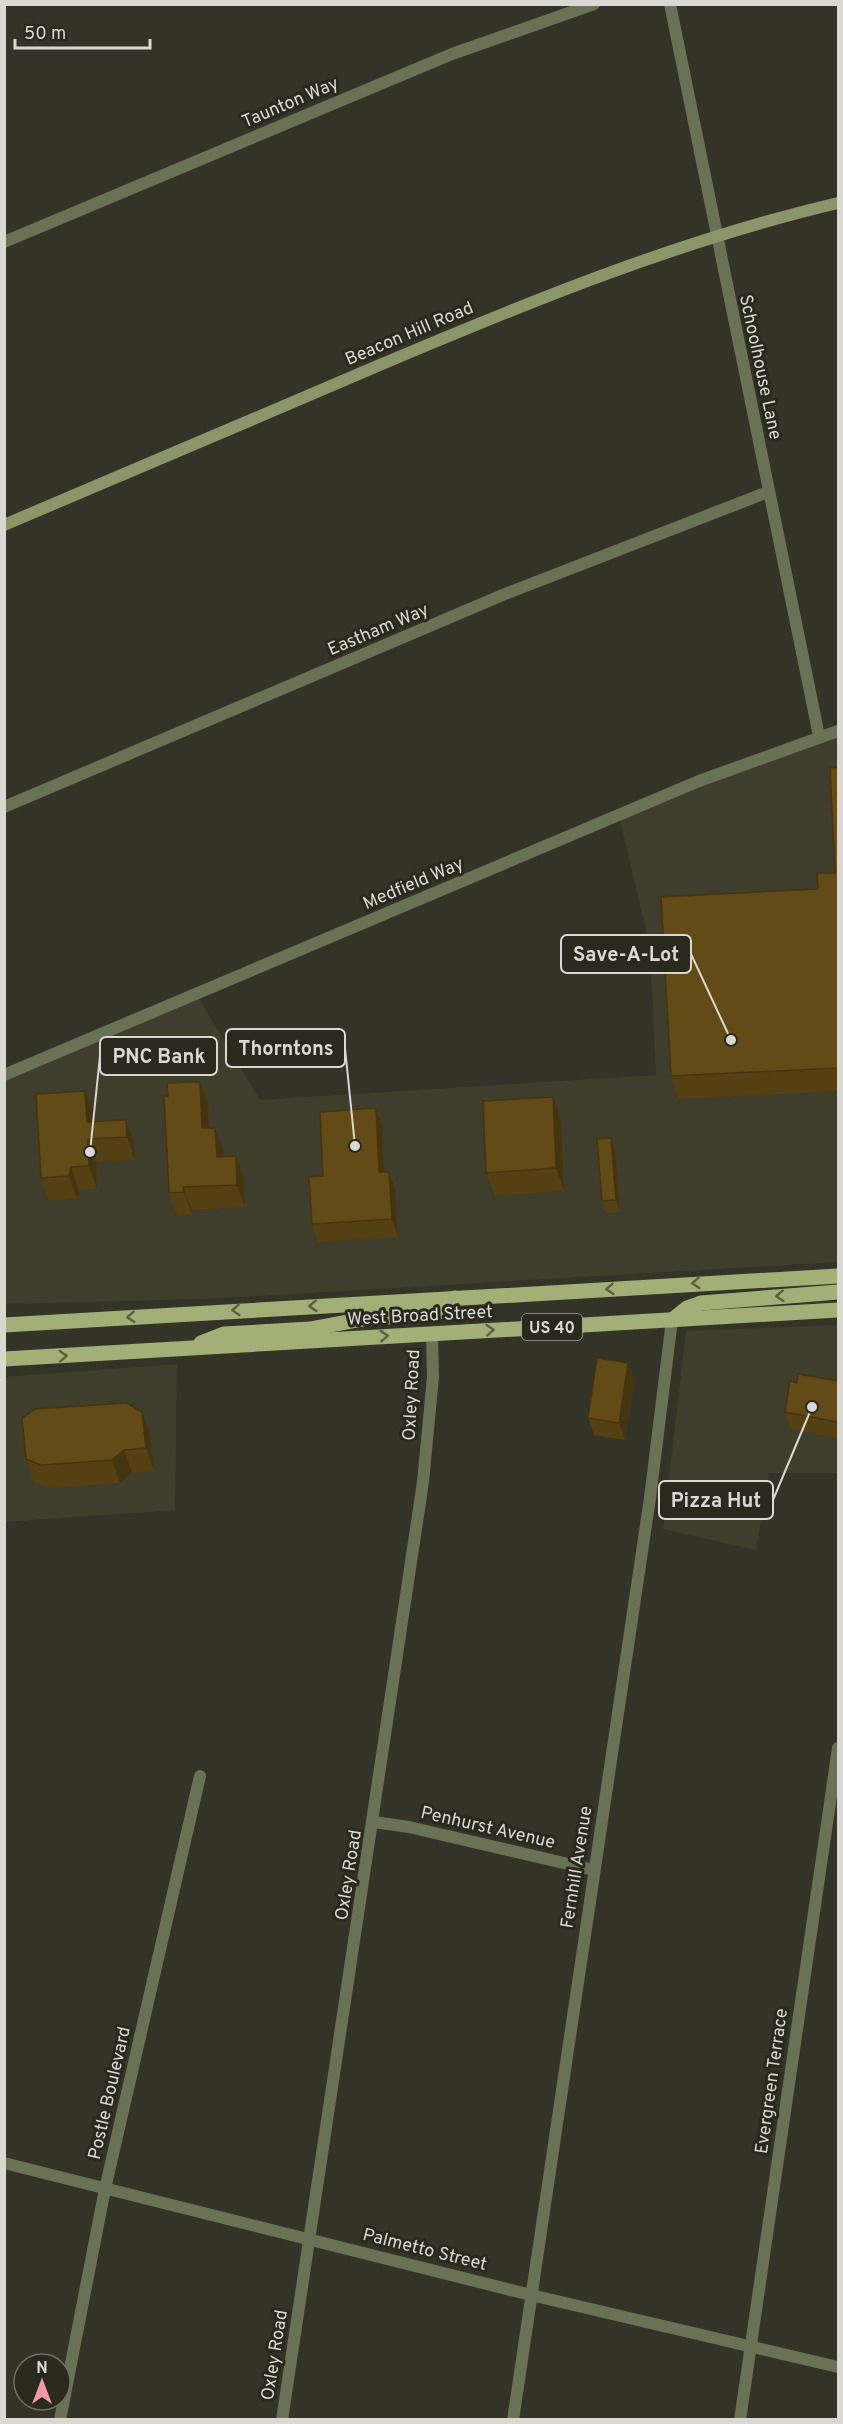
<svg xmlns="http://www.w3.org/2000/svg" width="843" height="2424" viewBox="0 0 843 2424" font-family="Overpass,sans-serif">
<rect width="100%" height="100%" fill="#343328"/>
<g fill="#3f3d2b">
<path d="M838 731V1262L205 1299 5 1304 4 1075 196 994 260 1100 656 1075 650 948 619 815Z"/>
<path d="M838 1325V1473H769L756 1550 663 1529 686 1331Z"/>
<path d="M177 1364 175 1510 5 1522V1377Z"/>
</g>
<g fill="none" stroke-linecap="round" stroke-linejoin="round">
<g stroke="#6a7256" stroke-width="12">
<path d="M670 4 819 736"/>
<path d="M4 242 452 54 594 4"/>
<path d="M4 807 505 594 768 492"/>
<path d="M4 1075 699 781 838 731"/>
<path d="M374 1822 409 1827 594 1870"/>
<path d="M4 2163 531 2295 838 2367"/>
<path d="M60 2420 105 2189 200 1776"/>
<path d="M282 2420 423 1482 433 1377 432 1334"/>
<path d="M513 2420 650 1498 672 1320"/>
<path d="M740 2420 838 1748"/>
</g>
<path stroke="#8a9569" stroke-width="12" d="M4 525C126 473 247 422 368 370 521 305 676 241 838 203"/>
<g stroke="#a2b077" stroke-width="15">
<path d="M672 1320 687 1308 701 1303 838 1292"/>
<path d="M4 1325 838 1276"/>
<path d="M201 1343 224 1334 310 1329 363 1319 436 1313 448 1308 455 1298"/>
<path d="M4 1359 838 1310"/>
</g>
</g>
<g fill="#554014">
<path d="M838 767V1091L679 1099 671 1076 818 889 835 873Z"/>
<path d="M200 1082 208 1104 209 1128H215L223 1150 224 1157 236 1156 244 1179 245 1207 192 1210V1215L177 1216 169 1193Z"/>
<path d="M85 1091 94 1114V1122L126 1120 134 1142 135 1160 96 1162 97 1189 79 1190 77 1199 49 1201 41 1178Z"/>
<path d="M553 1097 561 1120 564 1191 495 1196 486 1173Z"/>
<path d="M376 1108 382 1125 384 1172H389L395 1189 398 1237 318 1242 312 1224Z"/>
<path d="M611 1138 615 1149 620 1212 606 1213 602 1201Z"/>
<path d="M635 1380 625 1440 594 1435 588 1418Z"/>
<path d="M838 1381V1438L791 1429 785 1412 797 1383Z"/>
<path d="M150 1434 154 1471 132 1473 120 1483 49 1488 34 1482 26 1459Z"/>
</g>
<g fill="#453410">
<path d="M200 1082 208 1104 210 1151 202 1128Z"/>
<path d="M85 1091 94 1114 95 1139 87 1122Z"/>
<path d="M553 1097 561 1120 564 1191 556 1168Z"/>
<path d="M376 1108 382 1125 385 1190 379 1172Z"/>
<path d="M126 1120 134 1142 135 1160 127 1137Z"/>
<path d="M215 1128 223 1150 225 1180 217 1157Z"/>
<path d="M611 1138 615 1149 620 1212 616 1200Z"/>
<path d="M88 1139 96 1162 97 1189 89 1166Z"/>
<path d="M236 1156 244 1179 245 1207 237 1185Z"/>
<path d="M71 1167 79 1190 77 1199 69 1176Z"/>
<path d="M389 1172 395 1189 398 1237 392 1219Z"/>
<path d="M183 1187 192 1210V1215L184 1192Z"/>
<path d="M628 1363 635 1380 625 1440 619 1423Z"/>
<path d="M142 1412 150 1434 154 1471 146 1448Z"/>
<path d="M124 1450 132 1473 120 1483 112 1460Z"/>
</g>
<g fill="#634b17" stroke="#453410" stroke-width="1.5">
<path d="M838 767V1068L671 1076 661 897 818 889 817 873H835L830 768Z"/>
<path d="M200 1082 202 1128H215L217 1157 236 1156 237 1185 183 1187 184 1192 169 1193 164 1096H168L167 1083Z"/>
<path d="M85 1091 87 1122 126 1120 127 1137 88 1139 89 1166 71 1167 69 1176 41 1178 36 1094Z"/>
<path d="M553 1097 556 1168 486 1173 483 1101Z"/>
<path d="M376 1108 379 1172H389L392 1219 312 1224 309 1177 323 1176 320 1112Z"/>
<path d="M611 1138 616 1200 602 1201 597 1139Z"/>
<path d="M597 1358 628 1363 619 1423 588 1418Z"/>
<path d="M798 1374 838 1381V1422L785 1412 790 1381 797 1383Z"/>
<path d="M127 1403 142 1412 146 1448 124 1450 112 1460 41 1465 26 1459 22 1418 35 1409Z"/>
</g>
<defs><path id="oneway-chevron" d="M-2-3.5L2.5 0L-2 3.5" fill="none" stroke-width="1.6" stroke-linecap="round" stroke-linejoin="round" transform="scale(1.5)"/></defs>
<g stroke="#5a5f42">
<use href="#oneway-chevron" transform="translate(696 1283) rotate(177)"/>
<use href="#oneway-chevron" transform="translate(610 1289) rotate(176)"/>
<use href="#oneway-chevron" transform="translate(780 1296) rotate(176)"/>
<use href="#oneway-chevron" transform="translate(313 1306) rotate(177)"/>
<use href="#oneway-chevron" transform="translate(236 1310) rotate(176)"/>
<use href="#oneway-chevron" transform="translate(131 1317) rotate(176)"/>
<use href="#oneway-chevron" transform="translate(490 1330) rotate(-4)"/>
<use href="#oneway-chevron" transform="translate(384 1336) rotate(-3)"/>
<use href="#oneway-chevron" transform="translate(63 1356) rotate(-3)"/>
</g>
<g text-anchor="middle" stroke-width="6" stroke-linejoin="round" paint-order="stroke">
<rect fill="#2a291e" stroke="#a4a49c" stroke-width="1.5" x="522" y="1314" width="60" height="26" rx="4.5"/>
<g font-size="16" font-weight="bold" fill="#d9d8d2">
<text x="552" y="1333">US 40</text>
</g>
<g font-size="18" fill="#d9d8d2" stroke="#2a291e">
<text transform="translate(290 102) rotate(-23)" y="6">Taunton Way</text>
<text transform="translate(409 333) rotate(-23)" y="6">Beacon Hill Road</text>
<text transform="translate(761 367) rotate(78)" y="6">Schoolhouse Lane</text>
<text transform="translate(378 629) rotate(-23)" y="6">Eastham Way</text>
<text transform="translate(413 883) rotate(-23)" y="6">Medfield Way</text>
<text transform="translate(420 1315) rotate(-3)" y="6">West Broad Street</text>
<text transform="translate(411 1395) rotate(-87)" y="6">Oxley Road</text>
<text transform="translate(488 1827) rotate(13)" y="6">Penhurst Avenue</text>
<text transform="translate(576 1867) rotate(-81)" y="6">Fernhill Avenue</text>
<text transform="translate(348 1875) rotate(-81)" y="6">Oxley Road</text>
<text transform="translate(771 2081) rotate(-82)" y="6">Evergreen Terrace</text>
<text transform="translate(109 2093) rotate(-77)" y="6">Postle Boulevard</text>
<text transform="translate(425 2249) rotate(14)" y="6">Palmetto Street</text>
<text transform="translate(274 2355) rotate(-81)" y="6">Oxley Road</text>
</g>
</g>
<path fill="none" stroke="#d9d8d2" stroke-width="2" d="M731 1040L691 954M355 1146L345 1048M90 1152L100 1056M812 1407L773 1500"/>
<g fill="#d9d8d2" stroke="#2a291e" stroke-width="2">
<circle cx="731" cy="1040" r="6"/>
<circle cx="355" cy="1146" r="6"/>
<circle cx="90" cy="1152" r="6"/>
<circle cx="812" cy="1407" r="6"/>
</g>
<g fill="#2a291e" stroke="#d9d8d2" stroke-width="2">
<rect x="561" y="935" width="130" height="38" rx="6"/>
<rect x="226" y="1029" width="119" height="38" rx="6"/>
<rect x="100" y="1037" width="117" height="38" rx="6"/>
<rect x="659" y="1481" width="114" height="38" rx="6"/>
</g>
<g font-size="20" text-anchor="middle" font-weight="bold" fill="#d9d8d2">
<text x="626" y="961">Save-A-Lot</text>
<text x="286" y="1055">Thorntons</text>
<text x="159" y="1063">PNC Bank</text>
<text x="716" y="1507">Pizza Hut</text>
</g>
<rect width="843" height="2424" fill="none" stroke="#d9d8d2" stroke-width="12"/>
<g transform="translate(42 2382)"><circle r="28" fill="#2a291e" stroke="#706f66" stroke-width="1.5"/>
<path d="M0-4.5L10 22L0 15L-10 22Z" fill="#f39aa9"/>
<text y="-9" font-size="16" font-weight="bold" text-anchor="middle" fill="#d9d8d2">N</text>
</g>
<path d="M15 39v9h135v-9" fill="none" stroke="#d9d8d2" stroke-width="3"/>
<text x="24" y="39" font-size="18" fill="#d9d8d2" stroke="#2a291e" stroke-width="4.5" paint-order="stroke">50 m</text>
</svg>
